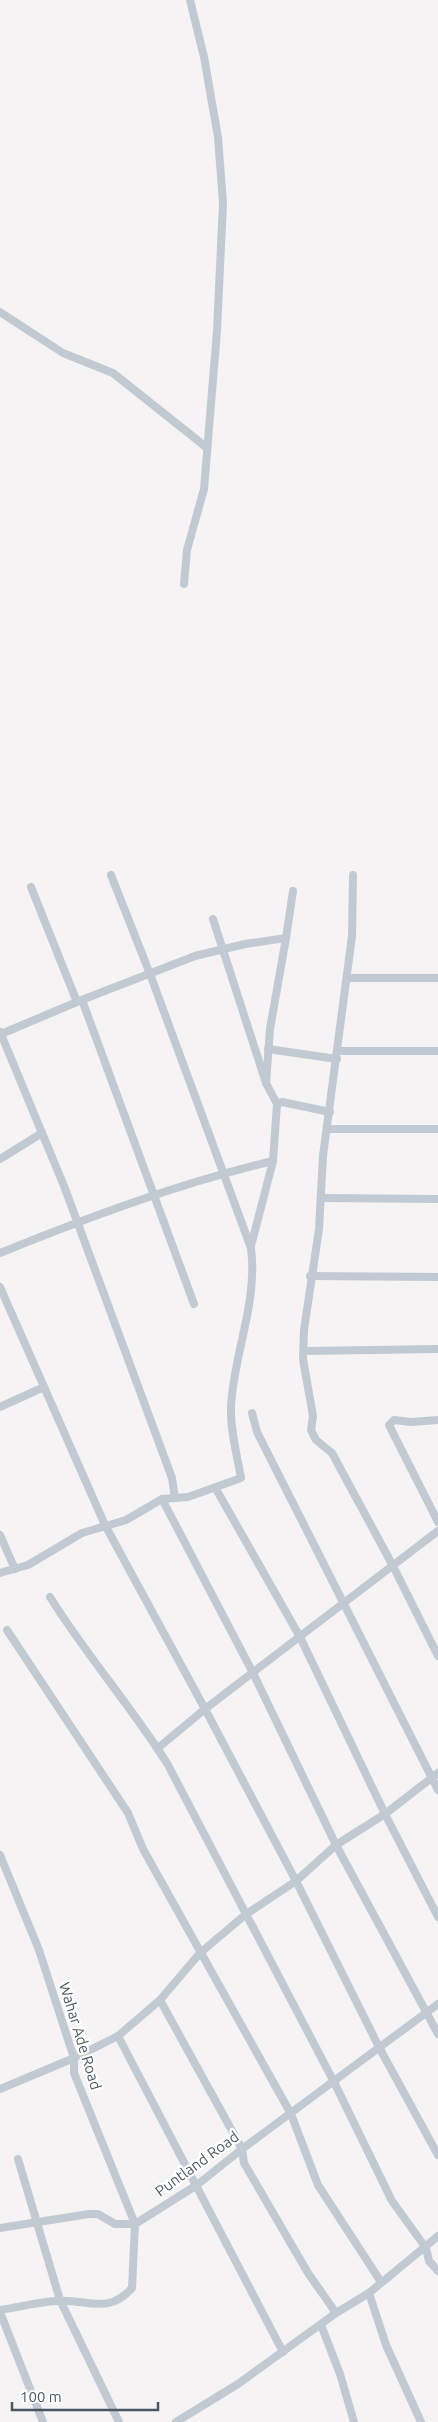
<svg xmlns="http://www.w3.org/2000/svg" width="438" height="2422" viewBox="0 0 438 2422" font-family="Ubuntu,sans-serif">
<rect width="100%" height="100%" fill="#f5f3f3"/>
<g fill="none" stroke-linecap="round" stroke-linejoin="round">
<g stroke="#c1cad2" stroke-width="8">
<path d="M0 312 63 353 113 373 206 447"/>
<path d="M184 584 187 550 204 489 217 331 223 203 218 137 204 57 190 0"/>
<path d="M353 875 352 936 323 1156 319 1229 304 1330 303 1359 313 1416 311 1430 316 1440 332 1453 393 1566 438 1656"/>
<path d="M213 919 266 1083 270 1029 286 938"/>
<path d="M347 978H438"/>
<path d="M82 1000 194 1304"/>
<path d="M79 1001 195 956 245 944 286 938 293 891"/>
<path d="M0 1032 1 1034 77 1002 31 887"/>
<path d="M1 1034 64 1186 172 1478 175 1498"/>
<path d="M268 1049 337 1059"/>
<path d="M338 1051H438"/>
<path d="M277 1104 282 1102 330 1112"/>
<path d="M327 1129H438"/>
<path d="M0 1159 42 1133"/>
<path d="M321 1198 438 1199"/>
<path d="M251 1246 273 1161"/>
<path d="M0 1253C89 1217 180 1183 273 1161L277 1104 266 1083"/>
<path d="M310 1276 438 1277"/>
<path d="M0 1287 105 1525 205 1709 296 1881 380 2049 438 2155"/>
<path d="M304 1351 438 1349"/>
<path d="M0 1407 44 1387"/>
<path d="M252 1413 257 1432 438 1790"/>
<path d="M438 1420 411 1422 394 1420 389 1425 438 1522"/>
<path d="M216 1489 300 1637 385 1814 438 1917"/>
<path d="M162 1499 253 1673 336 1845 438 2034"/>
<path d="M0 1535 15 1569"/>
<path d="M0 1573 28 1565 82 1533 126 1520 162 1499 188 1497 241 1478C237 1455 230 1430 231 1406 234 1353 258 1302 251 1248L150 974 111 875"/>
<path d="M50 1597C86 1655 132 1707 168 1765L334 2082 392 2201 426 2248 429 2261 438 2271"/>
<path d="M7 1630 128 1813 143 1849 291 2114 318 2185 381 2282"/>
<path d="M158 1748 205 1709 438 1531"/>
<path d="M0 1855 39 1950 74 2058V2073L135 2224 132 2288C108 2315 88 2299 57 2301 38 2302 19 2307 0 2310"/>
<path d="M160 2000 242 2149 244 2163 308 2273 336 2313"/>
<path d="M118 2036 283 2352"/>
<path d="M0 2089 74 2058 118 2036 160 2000 200 1953 245 1915 296 1881 336 1845 385 1814 438 1773"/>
<path d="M18 2159 60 2300 119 2422"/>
<path d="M135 2224 197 2185 242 2149 438 2004"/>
<path d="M0 2228 89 2214H98L115 2224H135"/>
<path d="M369 2293 386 2345 421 2422"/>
<path d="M0 2312 43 2422"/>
<path d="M321 2325 340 2374 354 2422"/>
<path d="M176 2422 238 2384 336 2313 369 2293 438 2236"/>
</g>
</g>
<g text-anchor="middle" stroke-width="4.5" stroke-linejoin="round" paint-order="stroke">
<g font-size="15" fill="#4a5661" stroke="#fff">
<text transform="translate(80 2036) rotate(73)" y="5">Wahar Ade Road</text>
<text transform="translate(197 2164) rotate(-36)" y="5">Puntland Road</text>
</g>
</g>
<path d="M12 2402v8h146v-8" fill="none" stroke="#4a5661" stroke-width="2.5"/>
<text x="20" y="2402" font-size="15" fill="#4a5661" stroke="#ffffff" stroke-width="4" paint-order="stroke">100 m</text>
</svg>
